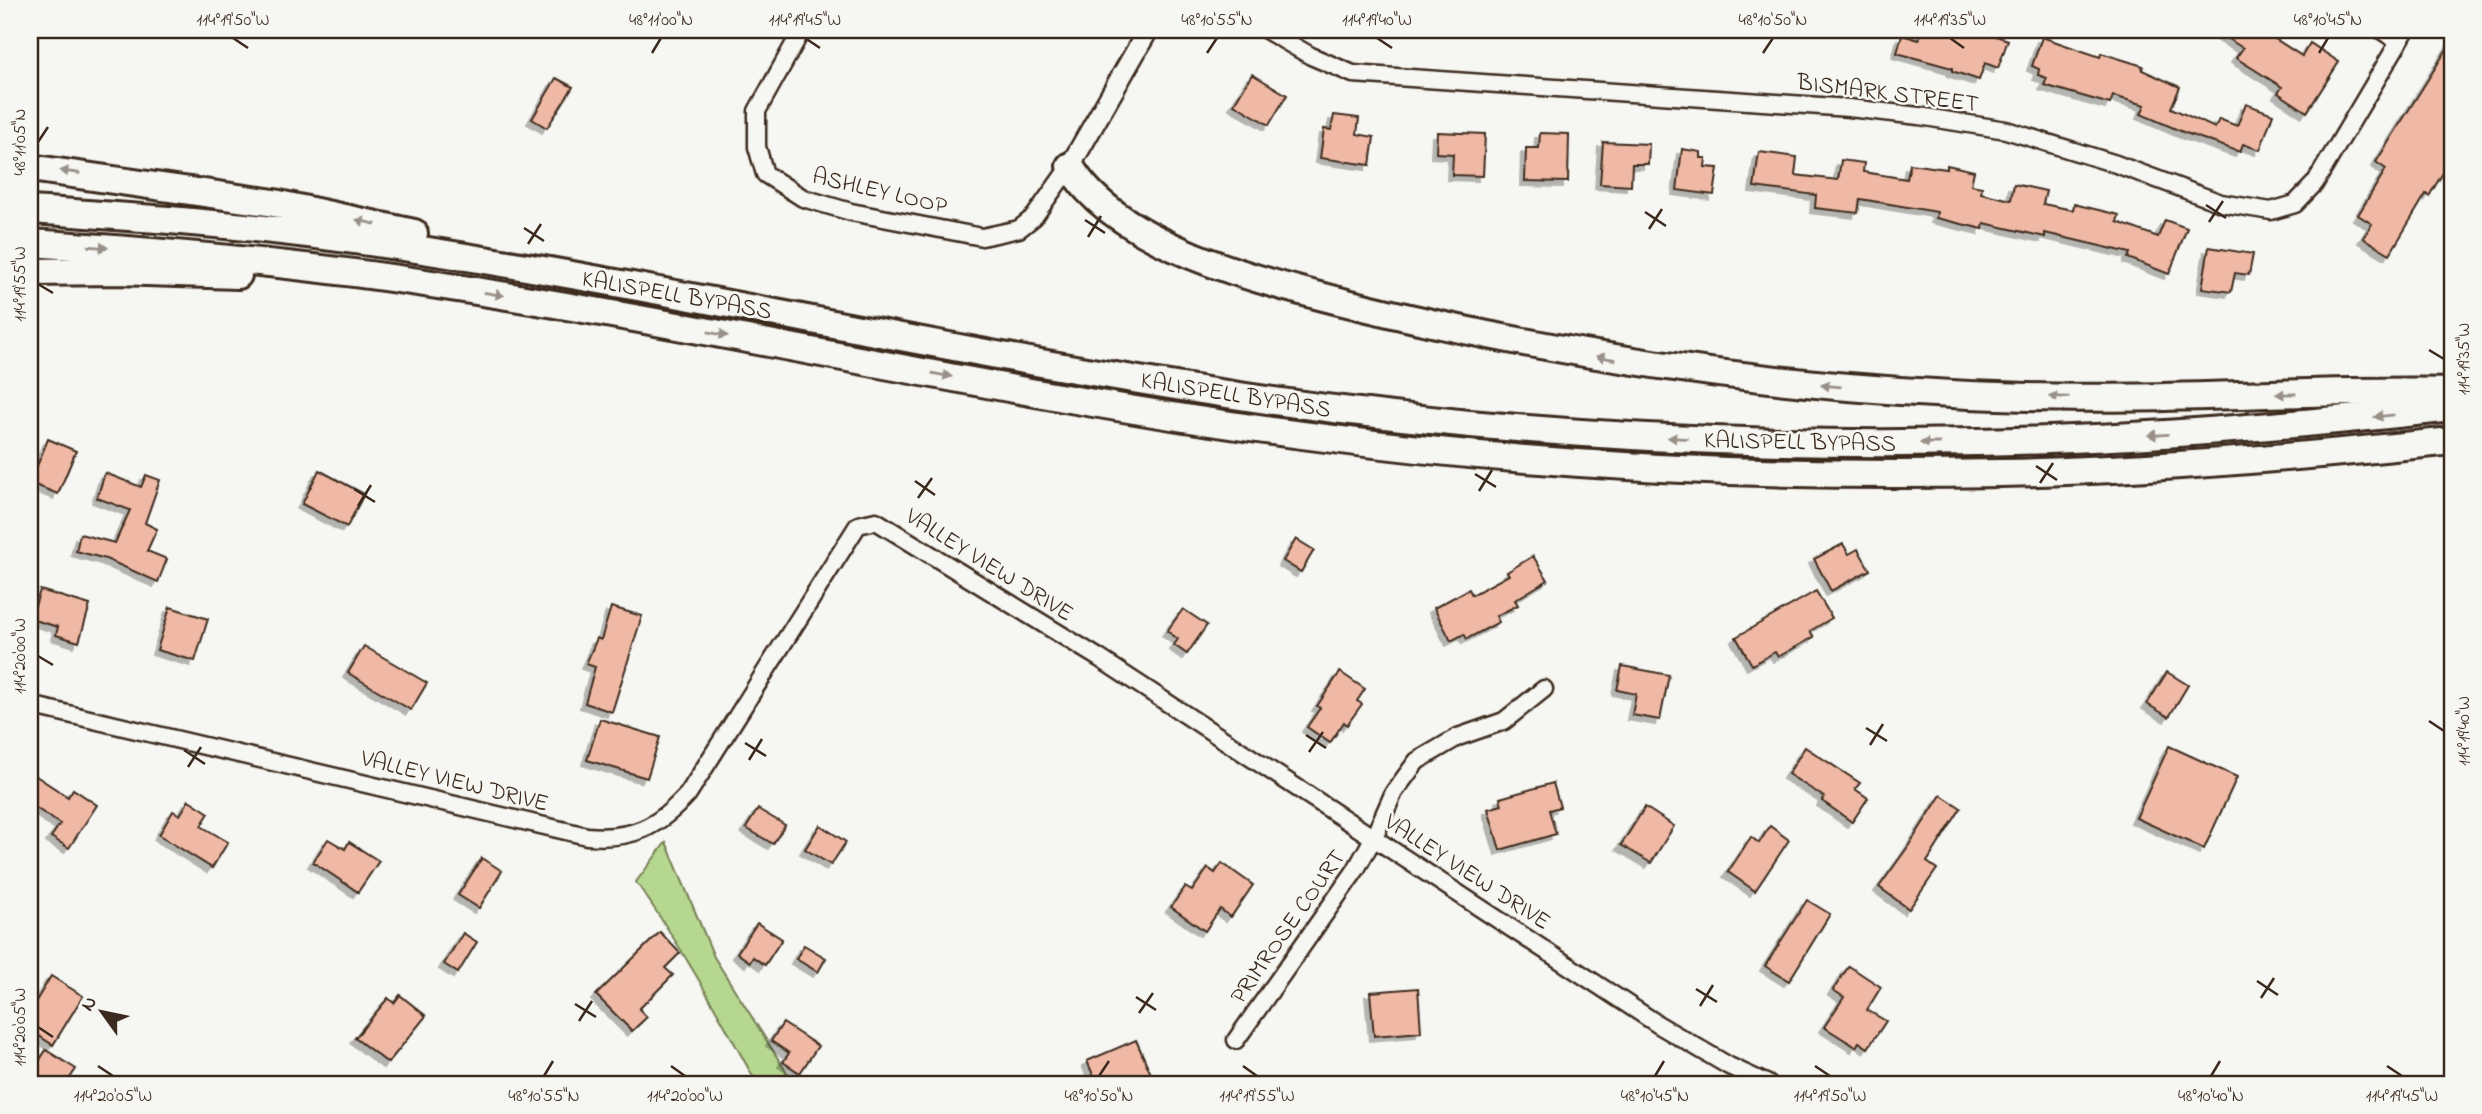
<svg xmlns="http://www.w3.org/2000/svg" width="2482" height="1114" viewBox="0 0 2482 1114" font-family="'Indie Flower',sans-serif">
<defs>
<filter id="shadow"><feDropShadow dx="-5" dy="5" stdDeviation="0" flood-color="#0004"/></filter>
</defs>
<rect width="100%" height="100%" fill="#f6f6f2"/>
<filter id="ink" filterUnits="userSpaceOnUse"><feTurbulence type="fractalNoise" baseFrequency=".0143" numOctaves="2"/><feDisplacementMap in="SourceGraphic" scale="14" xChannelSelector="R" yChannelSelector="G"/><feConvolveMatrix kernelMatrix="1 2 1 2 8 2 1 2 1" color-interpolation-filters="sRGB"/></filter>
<g filter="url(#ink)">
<path fill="#b5d790" stroke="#788057" stroke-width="2" d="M666 842 714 957 794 1084H757C719 1015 682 946 636 882Z"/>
<g fill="#f0b9a5" stroke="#3b2a1e" stroke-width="2" filter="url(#shadow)">
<path d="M1922 30H1978L2008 40 1998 68 1985 63 1979 80 1952 71V68L1897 53 1902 35 1919 40Z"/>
<path d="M2213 30H2261L2302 56 2310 43 2339 62 2307 112 2278 93 2282 87 2236 58 2243 48Z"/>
<path d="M2042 37 2100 57 2101 53 2143 66 2142 70 2180 87 2171 108 2215 128 2219 119 2237 126 2246 104 2273 114 2260 150 2243 144 2240 152 2183 132 2141 114 2145 105 2113 96 2110 104 2044 85 2047 78 2038 75 2039 69 2032 66Z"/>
<path d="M2452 41V158L2429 196 2426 194 2390 254 2363 238 2372 224 2358 215 2386 169 2376 162Z"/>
<path d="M1252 74 1287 95 1269 125 1234 104Z"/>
<path d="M556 78 573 87 547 128 532 119Z"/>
<path d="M1334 115 1359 118 1357 134 1374 137 1370 165 1320 158 1324 129 1331 130Z"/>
<path d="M1437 132 1485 134 1483 176 1452 175 1453 154 1436 153Z"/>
<path d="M1540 133 1569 134 1568 182 1525 181 1526 148H1539Z"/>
<path d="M1603 142 1649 144 1648 164H1632L1631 186 1600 184Z"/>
<path d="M1682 149 1701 152V158H1706L1705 167 1718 168 1714 195 1677 190Z"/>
<path d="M1759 152 1797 157 1795 175 1838 180 1841 160 1864 163 1863 172 1907 179 1910 164 1947 169V165L1974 171 1971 185 1982 187 1981 193 2011 200 2014 184 2046 191 2043 204 2073 210 2074 204 2119 215 2117 222 2158 237 2165 220 2187 228 2169 274 2128 258 2130 253 2045 233V237L1984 223 1983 229 1936 218 1937 212 1860 199 1858 213 1815 208 1816 195 1754 187Z"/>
<path d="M2209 247 2253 254 2249 275 2235 273 2231 292 2202 288Z"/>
<path d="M48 439 76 451 58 494 30 483Z"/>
<path d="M319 470 364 494 347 527 302 504Z"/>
<path d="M105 473 141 487 146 475 160 480 145 523 157 529 147 551 167 559 158 582 106 559 76 551 80 534 115 543 130 510 97 498Z"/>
<path d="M1296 539 1314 550 1301 572 1283 561Z"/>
<path d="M1843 544 1849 554 1858 549 1870 570 1831 591 1814 559Z"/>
<path d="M1533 556 1548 580 1515 600 1518 605 1496 616 1499 622 1467 639 1464 634 1451 641 1434 608 1469 589 1472 595 1509 575 1507 572Z"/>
<path d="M40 590 90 605 79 642 56 635 58 627 31 619Z"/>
<path d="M1816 591 1832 618 1810 631 1814 637 1778 657 1775 652 1752 665 1736 637Z"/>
<path d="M170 607 208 619 195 661 157 650Z"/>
<path d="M611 607 642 616 612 712 585 703 595 667 586 664 597 638 601 640Z"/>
<path d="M1183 609 1207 625 1187 654 1174 645 1178 639 1167 631Z"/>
<path d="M364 646 427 683 411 710 348 673Z"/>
<path d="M1622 666 1669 675 1660 720 1632 715 1636 694 1617 690Z"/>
<path d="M1340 672 1365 689 1357 701 1362 704 1347 725 1344 722 1330 743 1307 727 1320 708 1317 706Z"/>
<path d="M2167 672 2188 685 2169 717 2147 704Z"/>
<path d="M600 719 660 737 647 778 587 760Z"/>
<path d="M2169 746 2237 777 2204 849 2136 818Z"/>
<path d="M1805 747 1860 783 1855 789 1868 798 1852 822 1822 801 1824 797 1788 774Z"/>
<path d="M30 772 68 797 73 789 97 805 69 848 51 837 60 824 30 804Z"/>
<path d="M1553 783 1560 807 1549 810 1556 834 1500 850 1488 809 1502 805 1500 798Z"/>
<path d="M1941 795 1961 808 1927 862 1937 869 1909 909 1879 887 1907 848Z"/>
<path d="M189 800 209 813 201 826 228 842 212 868 159 835 173 811 180 815Z"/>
<path d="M1645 807 1674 826 1651 863 1621 845Z"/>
<path d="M758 809 785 825 773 844 746 828Z"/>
<path d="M820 825 846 842 831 865 805 849Z"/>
<path d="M1770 826 1789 840 1755 891 1728 872 1751 837 1759 843Z"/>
<path d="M328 839 345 849 349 842 379 861 358 892 313 862Z"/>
<path d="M482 858 502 871 479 908 458 895Z"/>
<path d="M1222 863 1253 885 1231 917 1220 909 1205 931 1171 907 1185 887 1192 891 1208 868 1215 873Z"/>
<path d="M1807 900 1830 914 1789 981 1765 966Z"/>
<path d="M757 923 782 939 765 965 753 957 750 962 737 953Z"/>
<path d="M660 932 680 953 665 968 673 975 639 1009 647 1017 632 1031 596 995Z"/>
<path d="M463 933 477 942 458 973 444 964Z"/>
<path d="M804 945 826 958 818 972 796 959Z"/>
<path d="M1849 966 1881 987 1867 1010 1886 1021 1868 1048 1859 1042 1856 1047 1824 1027 1844 997 1833 990Z"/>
<path d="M51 976 83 996 53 1045 30 1030V1011Z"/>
<path d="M1418 988 1421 1032 1374 1036 1370 992Z"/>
<path d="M400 995 426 1016 388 1063 355 1038 388 998 394 1003Z"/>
<path d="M783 1023 818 1046 800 1073 783 1062 789 1053 771 1041Z"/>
<path d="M1136 1040 1151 1074 1128 1084H1097L1087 1061Z"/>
<path d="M46 1050 76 1069 66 1084H43L30 1076Z"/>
</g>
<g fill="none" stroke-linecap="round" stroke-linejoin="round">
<g stroke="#3b2a1e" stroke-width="21">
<g id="minor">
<path d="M802 30 757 111V147L765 174 803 198 851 212 982 237 1019 229 1034 217 1070 166"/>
<path d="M1266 30 1311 56 1353 74 1849 108 1919 116 2006 130 2116 164 2221 203 2271 211 2295 204 2315 183 2406 30"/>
<path d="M2381 30 2399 42"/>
<path d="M30 705 587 836C633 840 658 827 688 794L858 525 876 521 1099 658 1659 1025 1729 1066 1768 1084"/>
<path d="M1236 1040 1355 871 1374 837 1394 792 1417 761 1458 737 1504 721 1544 689"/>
</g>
</g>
<g stroke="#3b2a1e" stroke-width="24">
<path id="tertiary" d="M1070 166 1148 30"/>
</g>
<g stroke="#3b2a1e" stroke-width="32">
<g id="trunk">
<path d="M1070 166C1115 245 1263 282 1347 303 1571 359 1798 391 2028 397 2170 401 2311 389 2452 392"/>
<path d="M30 168 274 203 414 233"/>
<path d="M30 210C152 218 274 227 396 246 683 289 966 356 1253 398 1516 436 1784 450 2049 440 2184 435 2318 423 2452 408"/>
<path d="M30 243C169 252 307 264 444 286 731 330 1014 397 1302 435 1533 466 1767 478 2000 473 2151 470 2302 457 2452 441"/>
<path d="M30 272 116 271 238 275"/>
</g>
</g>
<use href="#minor" stroke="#f6f6f2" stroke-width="16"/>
<use href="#tertiary" stroke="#f6f6f2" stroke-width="19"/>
<use href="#trunk" stroke="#f6f6f2" stroke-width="26"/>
</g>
<defs><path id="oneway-solid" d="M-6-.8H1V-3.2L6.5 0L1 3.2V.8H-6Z" transform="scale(1.75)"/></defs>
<g fill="#989088">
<use href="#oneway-solid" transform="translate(70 172) rotate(-173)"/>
<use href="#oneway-solid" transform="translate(366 222) rotate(-167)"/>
<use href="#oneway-solid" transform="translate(98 247) rotate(4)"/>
<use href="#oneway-solid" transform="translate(494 294) rotate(9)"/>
<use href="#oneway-solid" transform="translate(718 334) rotate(11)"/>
<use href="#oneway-solid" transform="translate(1606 358) rotate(-170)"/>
<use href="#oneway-solid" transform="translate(942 375) rotate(10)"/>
<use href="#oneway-solid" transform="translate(1831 386) rotate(-175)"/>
<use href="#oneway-solid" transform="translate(2286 394) rotate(179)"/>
<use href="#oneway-solid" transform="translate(2059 397) rotate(-179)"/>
<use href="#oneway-solid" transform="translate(2384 416) rotate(174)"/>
<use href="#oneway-solid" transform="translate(2158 435) rotate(177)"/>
<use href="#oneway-solid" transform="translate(1678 438) rotate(-177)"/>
<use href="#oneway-solid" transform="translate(1930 443) rotate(180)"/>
</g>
</g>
<path fill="none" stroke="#3b2a1e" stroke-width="2.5" d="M233 38 248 48M805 38 820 48M1377 38 1392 48M1950 38 1964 48M652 53 661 38M1207 53 1217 38M1763 53 1773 38M2319 53 2328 38M38 142 48 127M2206 205 2226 218M1645 212 1666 226M1085 220 1105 233M2209 222 2223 201M524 228 544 241M1649 229 1662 209M1088 237 1101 216M528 244 541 224M38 284 53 293M2429 350 2444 359M2036 466 2057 480M1475 474 1496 487M915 481 935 495M2040 483 2053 463M354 489 375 502M1479 491 1492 470M918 498 932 478M358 506 371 485M38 656 53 665M2429 721 2444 731M1866 728 1887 741M1306 735 1326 748M745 743 766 756M1870 745 1883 724M184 750 205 764M1309 752 1323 732M749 760 762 739M188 767 201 747M2257 981 2278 995M1696 989 1717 1002M1136 997 1156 1010M2261 998 2274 978M575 1004 596 1017M1700 1006 1713 985M1139 1013 1153 993M579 1021 592 1001M38 1027 53 1037M98 1066 113 1076M671 1066 685 1076M1243 1066 1257 1076M1815 1066 1830 1076M2387 1066 2402 1076M544 1076 553 1061M1099 1076 1109 1061M1655 1076 1664 1061M2211 1076 2220 1061"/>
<g text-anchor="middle" stroke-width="5" stroke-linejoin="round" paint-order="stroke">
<g font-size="24" fill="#3b2a1e" stroke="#f6f6f2">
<text transform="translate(1888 92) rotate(7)" y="8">BISMARK STREET</text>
<text transform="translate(880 190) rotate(13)" y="8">ASHLEY LOOP</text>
<text transform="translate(677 294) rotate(10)" y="8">KALISPELL BYPASS</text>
<text transform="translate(1236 394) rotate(9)" y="8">KALISPELL BYPASS</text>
<text transform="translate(1800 441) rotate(1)" y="8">KALISPELL BYPASS</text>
<text transform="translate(990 564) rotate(32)" y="8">VALLEY VIEW DRIVE</text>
<text transform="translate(455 780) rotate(14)" y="8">VALLEY VIEW DRIVE</text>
<text transform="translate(1468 871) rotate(33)" y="8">VALLEY VIEW DRIVE</text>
<text transform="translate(1287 926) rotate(-55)" y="8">PRIMROSE COURT</text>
</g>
</g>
<rect width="2482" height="1114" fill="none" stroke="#f6f6f2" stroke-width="77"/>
<g transform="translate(102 1012) rotate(303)" stroke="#f6f6f2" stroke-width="5" paint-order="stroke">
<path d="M0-5L12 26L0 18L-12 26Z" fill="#3b2a1e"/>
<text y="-10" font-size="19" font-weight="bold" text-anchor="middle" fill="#3b2a1e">N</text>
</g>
<rect x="38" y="38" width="2406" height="1038" fill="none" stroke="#3b2a1e" stroke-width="2.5"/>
<g font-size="18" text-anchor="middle" fill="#3b2a1e">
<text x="233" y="25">114°19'50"W</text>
<text x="661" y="25">48°11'00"N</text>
<text x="805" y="25">114°19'45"W</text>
<text x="1217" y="25">48°10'55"N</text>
<text x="1377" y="25">114°19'40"W</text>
<text x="1773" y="25">48°10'50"N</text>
<text x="1950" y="25">114°19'35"W</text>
<text x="2328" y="25">48°10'45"N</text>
<text transform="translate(19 142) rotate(-90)" y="6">48°11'05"N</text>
<text transform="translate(19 284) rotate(-90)" y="6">114°19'55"W</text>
<text transform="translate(2463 359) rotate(-90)" y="6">114°19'35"W</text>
<text transform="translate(19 656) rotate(-90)" y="6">114°20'00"W</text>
<text transform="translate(2463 731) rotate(-90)" y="6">114°19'40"W</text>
<text transform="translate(19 1027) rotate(-90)" y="6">114°20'05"W</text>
<text x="113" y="1101">114°20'05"W</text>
<text x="544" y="1101">48°10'55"N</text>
<text x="685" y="1101">114°20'00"W</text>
<text x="1099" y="1101">48°10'50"N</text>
<text x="1257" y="1101">114°19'55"W</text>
<text x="1655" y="1101">48°10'45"N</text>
<text x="1830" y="1101">114°19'50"W</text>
<text x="2211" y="1101">48°10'40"N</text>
<text x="2402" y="1101">114°19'45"W</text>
</g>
</svg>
